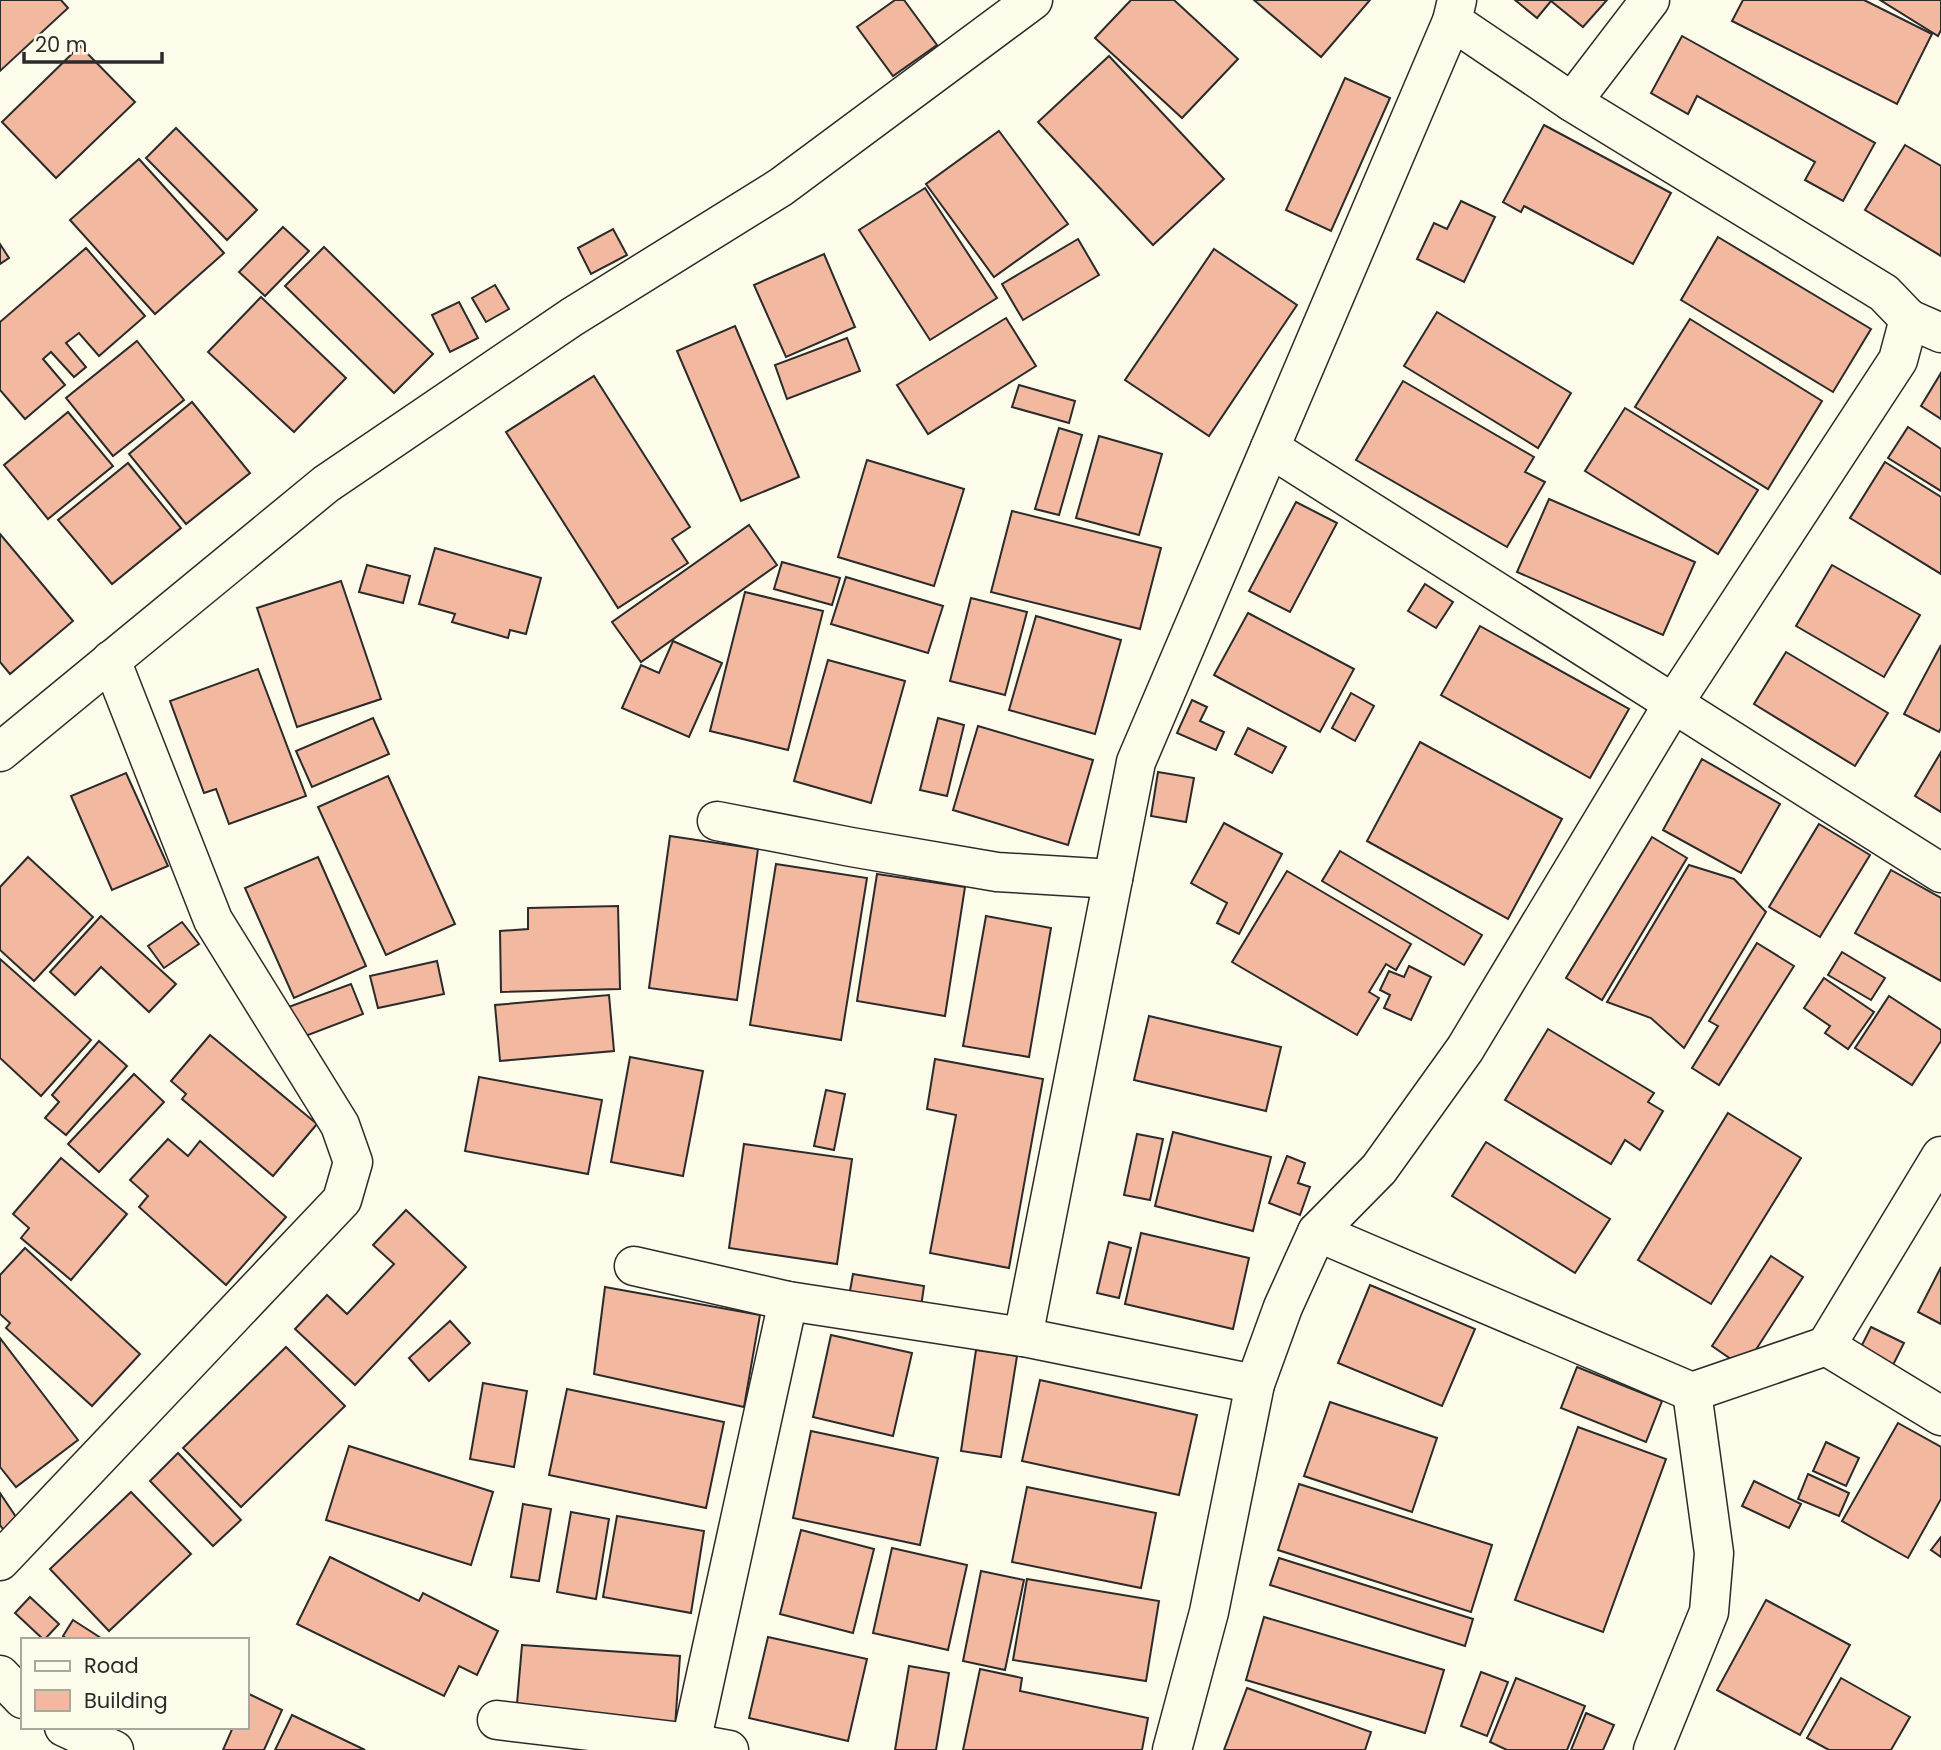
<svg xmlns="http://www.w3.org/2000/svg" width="1941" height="1750" viewBox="0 0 1941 1750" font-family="Poppins,sans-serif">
<rect width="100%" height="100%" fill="#fdfbea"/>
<g fill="#f2b8a0" stroke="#2b2b2b" stroke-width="2">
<path d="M0 0H61L68 8 0 71Z"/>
<path d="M895 0H904L937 45 893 76 857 27Z"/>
<path d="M1131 0H1174L1238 59 1182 118 1095 38Z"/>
<path d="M1254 0H1370L1321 57Z"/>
<path d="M1515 0H1607L1583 27 1551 1 1537 18Z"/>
<path d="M1743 0H1864L1932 34 1897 104 1732 21Z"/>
<path d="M1880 0H1941V30L1938 36Z"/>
<path d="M1682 36 1875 143 1843 201 1805 180 1815 162 1697 96 1688 114 1651 93Z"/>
<path d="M80 46 135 102 56 178 2 122Z"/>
<path d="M1109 56 1224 179 1153 245 1038 122Z"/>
<path d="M1345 78 1390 98 1331 231 1286 210Z"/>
<path d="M1544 125 1671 193 1633 264 1524 206 1521 212 1503 202Z"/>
<path d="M176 128 257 210 227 240 146 158Z"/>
<path d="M999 131 1068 224 994 277 926 184Z"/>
<path d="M1905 145 1941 166V256L1865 210Z"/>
<path d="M139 159 224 253 155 314 70 220Z"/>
<path d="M925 188 997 298 930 340 859 230Z"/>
<path d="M1461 201 1495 217 1464 282 1417 259 1434 223 1447 229Z"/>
<path d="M283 227 309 251 265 296 239 272Z"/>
<path d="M613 229 627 255 591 274 578 248Z"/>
<path d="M1718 237 1871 329 1833 392 1681 300Z"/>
<path d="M1078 239 1099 275 1023 320 1002 284Z"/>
<path d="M0 244 9 258 0 264Z"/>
<path d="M324 247 433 354 394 393 285 286Z"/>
<path d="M86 248 145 316 99 356 79 333 66 343 86 367 74 377 51 352 43 359 65 385 25 419 0 390V322Z"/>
<path d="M1214 249 1297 305 1209 436 1125 380Z"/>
<path d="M824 254 855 327 786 357 754 285Z"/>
<path d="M495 285 509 309 486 322 472 298Z"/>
<path d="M261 297 346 378 294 432 208 352Z"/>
<path d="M459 302 478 338 450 352 432 315Z"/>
<path d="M1437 312 1571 393 1538 448 1404 366Z"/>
<path d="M1006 318 1036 366 928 434 897 385Z"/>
<path d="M1690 319 1822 401 1768 489 1635 407Z"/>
<path d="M735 326 799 477 741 501 677 351Z"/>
<path d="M847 338 860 371 787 399 775 365Z"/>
<path d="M137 341 184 400 113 456 66 398Z"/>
<path d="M1941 373V419L1921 406Z"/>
<path d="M594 376 690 527 672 539 688 563 618 608 506 432Z"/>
<path d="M1403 381 1534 457 1525 472 1545 482 1507 547 1356 460Z"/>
<path d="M1019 385 1075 401 1069 423 1012 407Z"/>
<path d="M192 402 250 473 186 524 129 454Z"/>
<path d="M1625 408 1758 490 1718 554 1585 471Z"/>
<path d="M68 412 113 466 48 519 4 465Z"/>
<path d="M1908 427 1941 449V491L1888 458Z"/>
<path d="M1059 428 1082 435 1059 515 1035 509Z"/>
<path d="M1099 436 1162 454 1139 535 1076 518Z"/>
<path d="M867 460 964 489 934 586 838 557Z"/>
<path d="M1885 462 1941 497V574L1850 518Z"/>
<path d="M128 463 181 528 112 584 58 520Z"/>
<path d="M1549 499 1695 562 1663 635 1517 572Z"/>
<path d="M1296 502 1337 523 1290 612 1249 591Z"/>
<path d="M1012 511 1161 548 1140 629 991 592Z"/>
<path d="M749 525 777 565 641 662 612 622Z"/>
<path d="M0 534 73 621 10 674 0 662Z"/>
<path d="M435 548 541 578 526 634 510 630 508 638 452 622 455 614 419 604Z"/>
<path d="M782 562 840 578 832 605 774 589Z"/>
<path d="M367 565 410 576 403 603 359 592Z"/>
<path d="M1832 565 1920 615 1884 677 1796 626Z"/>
<path d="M846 577 943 606 928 653 831 624Z"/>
<path d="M341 581 381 699 297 727 257 608Z"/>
<path d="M1425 584 1453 602 1436 628 1408 611Z"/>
<path d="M745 592 823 611 788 750 710 731Z"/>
<path d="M971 598 1027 612 1005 695 950 681Z"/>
<path d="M1248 613 1354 669 1320 732 1214 675Z"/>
<path d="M1036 616 1121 640 1095 734 1009 710Z"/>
<path d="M1480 626 1629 709 1590 778 1441 695Z"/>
<path d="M673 641 722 663 689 737 622 708 641 665 659 673Z"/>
<path d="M1941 645V728L1939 732 1904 714Z"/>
<path d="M1786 652 1888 713 1855 766 1754 704Z"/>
<path d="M828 660 905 681 871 803 794 781Z"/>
<path d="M258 669 306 796 229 824 216 789 204 793 170 701Z"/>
<path d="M1351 693 1374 706 1355 741 1332 728Z"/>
<path d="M1192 700 1207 707 1200 721 1224 732 1216 750 1177 733Z"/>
<path d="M373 718 389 754 312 787 296 751Z"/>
<path d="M938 718 964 725 947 796 920 790Z"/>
<path d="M978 726 1093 760 1068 845 953 810Z"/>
<path d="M1248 728 1286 747 1272 773 1235 754Z"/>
<path d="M1420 742 1562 819 1508 919 1367 841Z"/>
<path d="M1941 752V812L1915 796Z"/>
<path d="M1702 759 1780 804 1741 873 1663 830Z"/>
<path d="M1158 772 1194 778 1186 822 1151 816Z"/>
<path d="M126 773 168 866 112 890 71 796Z"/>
<path d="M388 776 455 924 386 955 318 807Z"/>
<path d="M1224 823 1282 854 1239 934 1217 923 1227 903 1191 883Z"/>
<path d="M1819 824 1870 855 1820 937 1769 907Z"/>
<path d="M670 836 758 849 737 1000 649 988Z"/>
<path d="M1652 837 1687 858 1602 1000 1566 978Z"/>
<path d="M1340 851 1482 935 1464 965 1322 881Z"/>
<path d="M28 857 93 917 34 981 0 950V887Z"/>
<path d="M318 857 366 966 294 998 245 888Z"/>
<path d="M776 864 867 878 841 1040 750 1025Z"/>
<path d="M1689 865 1734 879 1766 912 1684 1048 1651 1018 1607 1002Z"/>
<path d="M1891 870 1941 898V981L1855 933Z"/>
<path d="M1287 871 1411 944 1396 970 1386 964 1369 992 1379 998 1357 1035 1232 962Z"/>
<path d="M877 874 965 887 945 1016 857 1001Z"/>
<path d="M618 906 620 989 501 992 500 931 528 929V908Z"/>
<path d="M101 916 176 984 149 1012 101 967 75 995 50 972Z"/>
<path d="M986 916 1051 928 1029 1057 963 1046Z"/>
<path d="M182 922 199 944 164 968 148 946Z"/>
<path d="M1757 943 1794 966 1719 1085 1692 1068 1718 1026 1709 1021Z"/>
<path d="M1842 952 1885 978 1871 1000 1828 975Z"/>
<path d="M0 959 91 1040 41 1096 0 1058Z"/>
<path d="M437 961 444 994 378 1008 370 976Z"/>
<path d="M1409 966 1431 977 1411 1020 1384 1008 1390 995 1380 990 1389 971 1404 977Z"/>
<path d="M1824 978 1874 1012 1848 1049 1825 1033 1830 1026 1804 1008Z"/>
<path d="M351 984 363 1014 295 1040 283 1009Z"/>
<path d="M609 995 614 1051 500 1061 495 1005Z"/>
<path d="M1889 996 1941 1030V1041L1912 1085 1855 1048Z"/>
<path d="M1149 1016 1281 1047 1266 1111 1134 1080Z"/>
<path d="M1548 1029 1654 1093 1648 1102 1663 1111 1640 1150 1625 1140 1611 1164 1505 1100Z"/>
<path d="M210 1035 317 1124 273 1176 182 1099 186 1094 171 1081Z"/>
<path d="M99 1041 127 1066 66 1135 45 1118 59 1102 52 1095Z"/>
<path d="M630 1057 703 1071 683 1176 611 1162Z"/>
<path d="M935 1059 1043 1079 1009 1268 930 1253 956 1115 927 1109Z"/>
<path d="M134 1074 164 1102 99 1172 68 1144Z"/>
<path d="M479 1077 602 1100 588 1174 465 1151Z"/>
<path d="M826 1090 845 1094 834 1150 814 1146Z"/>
<path d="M1728 1113 1801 1158 1711 1304 1638 1260Z"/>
<path d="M1173 1132 1271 1157 1253 1231 1155 1206Z"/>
<path d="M1137 1134 1163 1139 1150 1200 1124 1195Z"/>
<path d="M168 1139 188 1156 200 1141 286 1217 226 1285 139 1207 148 1196 130 1180Z"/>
<path d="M1486 1142 1610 1219 1575 1273 1452 1196Z"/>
<path d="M744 1144 852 1159 837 1264 729 1248Z"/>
<path d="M1287 1156 1305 1163 1298 1183 1310 1187 1300 1215 1269 1203Z"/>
<path d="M61 1158 127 1214 71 1280 21 1238 29 1228 13 1214Z"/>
<path d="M406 1210 466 1267 355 1385 295 1329 327 1295 347 1314 394 1264 373 1245Z"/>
<path d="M1141 1233 1249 1258 1233 1329 1125 1304Z"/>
<path d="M1109 1242 1131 1248 1119 1298 1097 1293Z"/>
<path d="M25 1248 140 1354 92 1406 6 1328 10 1323 0 1314V1275Z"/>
<path d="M1771 1256 1803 1277 1744 1368 1712 1346Z"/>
<path d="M1941 1267V1324L1918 1312Z"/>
<path d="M853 1274 924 1286 920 1314 848 1302Z"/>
<path d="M1370 1285 1475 1329 1442 1406 1338 1363Z"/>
<path d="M605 1287 760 1315 744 1407 594 1374Z"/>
<path d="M450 1321 470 1343 429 1381 409 1358Z"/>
<path d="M1871 1327 1904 1343 1889 1373 1856 1357Z"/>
<path d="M831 1335 912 1353 893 1436 813 1417Z"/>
<path d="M0 1338 78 1440 16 1487 0 1467Z"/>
<path d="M286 1347 345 1406 241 1507 183 1448Z"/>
<path d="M976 1350 1017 1356 1001 1457 961 1451Z"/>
<path d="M1577 1367 1662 1401 1646 1442 1561 1408Z"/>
<path d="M1040 1380 1197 1415 1179 1495 1022 1461Z"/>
<path d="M483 1383 527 1391 514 1467 470 1459Z"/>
<path d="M567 1389 724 1422 706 1508 549 1475Z"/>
<path d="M1330 1402 1437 1438 1412 1512 1304 1476Z"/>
<path d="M1898 1423 1941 1447V1499L1908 1558 1842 1521Z"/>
<path d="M1578 1427 1666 1459 1603 1632 1515 1600Z"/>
<path d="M811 1431 938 1458 920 1545 793 1518Z"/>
<path d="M1826 1442 1859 1458 1846 1486 1813 1471Z"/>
<path d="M349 1446 493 1492 471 1565 326 1520Z"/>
<path d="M178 1453 241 1520 213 1546 150 1481Z"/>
<path d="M1808 1474 1849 1493 1839 1516 1798 1499Z"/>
<path d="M1754 1481 1801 1504 1789 1528 1742 1506Z"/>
<path d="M1299 1484 1492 1545 1471 1612 1278 1550Z"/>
<path d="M1027 1487 1156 1513 1141 1588 1012 1562Z"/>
<path d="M131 1492 191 1554 109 1631 50 1569Z"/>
<path d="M0 1493 20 1523 5 1532 0 1525Z"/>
<path d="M523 1504 551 1509 539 1581 511 1577Z"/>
<path d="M571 1512 609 1519 596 1599 557 1592Z"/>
<path d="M617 1516 704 1531 691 1613 603 1597Z"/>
<path d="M801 1530 874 1549 853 1633 780 1614Z"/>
<path d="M1941 1537V1557L1931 1550Z"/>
<path d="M892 1548 967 1565 948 1650 873 1633Z"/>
<path d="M330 1557 419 1601 423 1593 498 1631 477 1675 459 1666 444 1696 297 1624Z"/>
<path d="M1279 1558 1473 1619 1465 1646 1270 1585Z"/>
<path d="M981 1571 1024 1580 1005 1670 963 1661Z"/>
<path d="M1027 1579 1159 1601 1146 1681 1013 1660Z"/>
<path d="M30 1597 59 1624 44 1640 15 1613Z"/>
<path d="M1766 1600 1850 1645 1800 1735 1717 1690Z"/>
<path d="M1264 1617 1444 1670 1425 1733 1246 1680Z"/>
<path d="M73 1620 104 1640H68L63 1636Z"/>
<path d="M768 1637 867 1659 848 1741 749 1718Z"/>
<path d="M522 1645 680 1656 675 1727 516 1715Z"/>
<path d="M909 1666 949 1673 936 1750H895Z"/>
<path d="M980 1669 1022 1678 1020 1691 1148 1718 1142 1750H963Z"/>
<path d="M1481 1672 1508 1682 1487 1736 1461 1726Z"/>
<path d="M1516 1678 1585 1706 1567 1750H1507L1490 1742Z"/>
<path d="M1841 1678 1910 1717 1891 1750H1829L1807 1738Z"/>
<path d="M1247 1688 1371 1732 1365 1750H1224Z"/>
<path d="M249 1694 282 1710 264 1750H223L233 1727H247Z"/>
<path d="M1586 1713 1614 1725 1603 1750H1571Z"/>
<path d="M292 1715 365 1750H275Z"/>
</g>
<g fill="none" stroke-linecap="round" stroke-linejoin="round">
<g stroke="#2b2b2b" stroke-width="41">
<g id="minor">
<path d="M1572 102 1650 0"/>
<path d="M1909 319 1941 333"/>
<path d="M1270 448 1941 873"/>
<path d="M0 752 326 484 572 317 781 187 1033 0"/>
<path d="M717 821 851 847 997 872 1113 879"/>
<path d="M1317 1232 1692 1392 1826 1346 1941 1416"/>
<path d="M634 1266 788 1301 1023 1337 1255 1384"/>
<path d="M1023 1337 1136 762 1452 21"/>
<path d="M1826 1346 1941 1156"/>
<path d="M0 1561 342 1200 353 1162 340 1125 213 920 111 660"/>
<path d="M0 1675 23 1699"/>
<path d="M497 1720 691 1743 729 1750"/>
<path d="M64 1727 114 1750"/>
<path d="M684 1750 691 1743 788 1301"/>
<path d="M1172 1750 1209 1612 1255 1384 1283 1307 1317 1232 1379 1169 1465 1049 1673 704 1898 360 1909 319 1884 293 1572 102 1452 21 1457 0"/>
<path d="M1653 1750 1709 1612 1714 1553 1692 1392"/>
</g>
</g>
<use href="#minor" stroke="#fdfbea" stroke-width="38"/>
</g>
<rect x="21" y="1638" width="228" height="91" fill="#fdfbea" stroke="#a9a89e" stroke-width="2"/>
<rect x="35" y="1661" width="35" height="10" fill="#fdfbea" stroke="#a9a89e" stroke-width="2"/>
<text x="84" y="1673" font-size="21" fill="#2b2b2b">Road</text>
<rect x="35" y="1690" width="35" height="21" fill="#f2b8a0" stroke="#a9a89e" stroke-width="2"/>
<text x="84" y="1708" font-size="21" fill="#2b2b2b">Building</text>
<path d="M24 52v10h138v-10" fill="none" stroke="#2b2b2b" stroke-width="3.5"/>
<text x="35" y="52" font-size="21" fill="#2b2b2b" stroke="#fdfbea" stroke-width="5" paint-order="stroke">20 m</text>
</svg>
